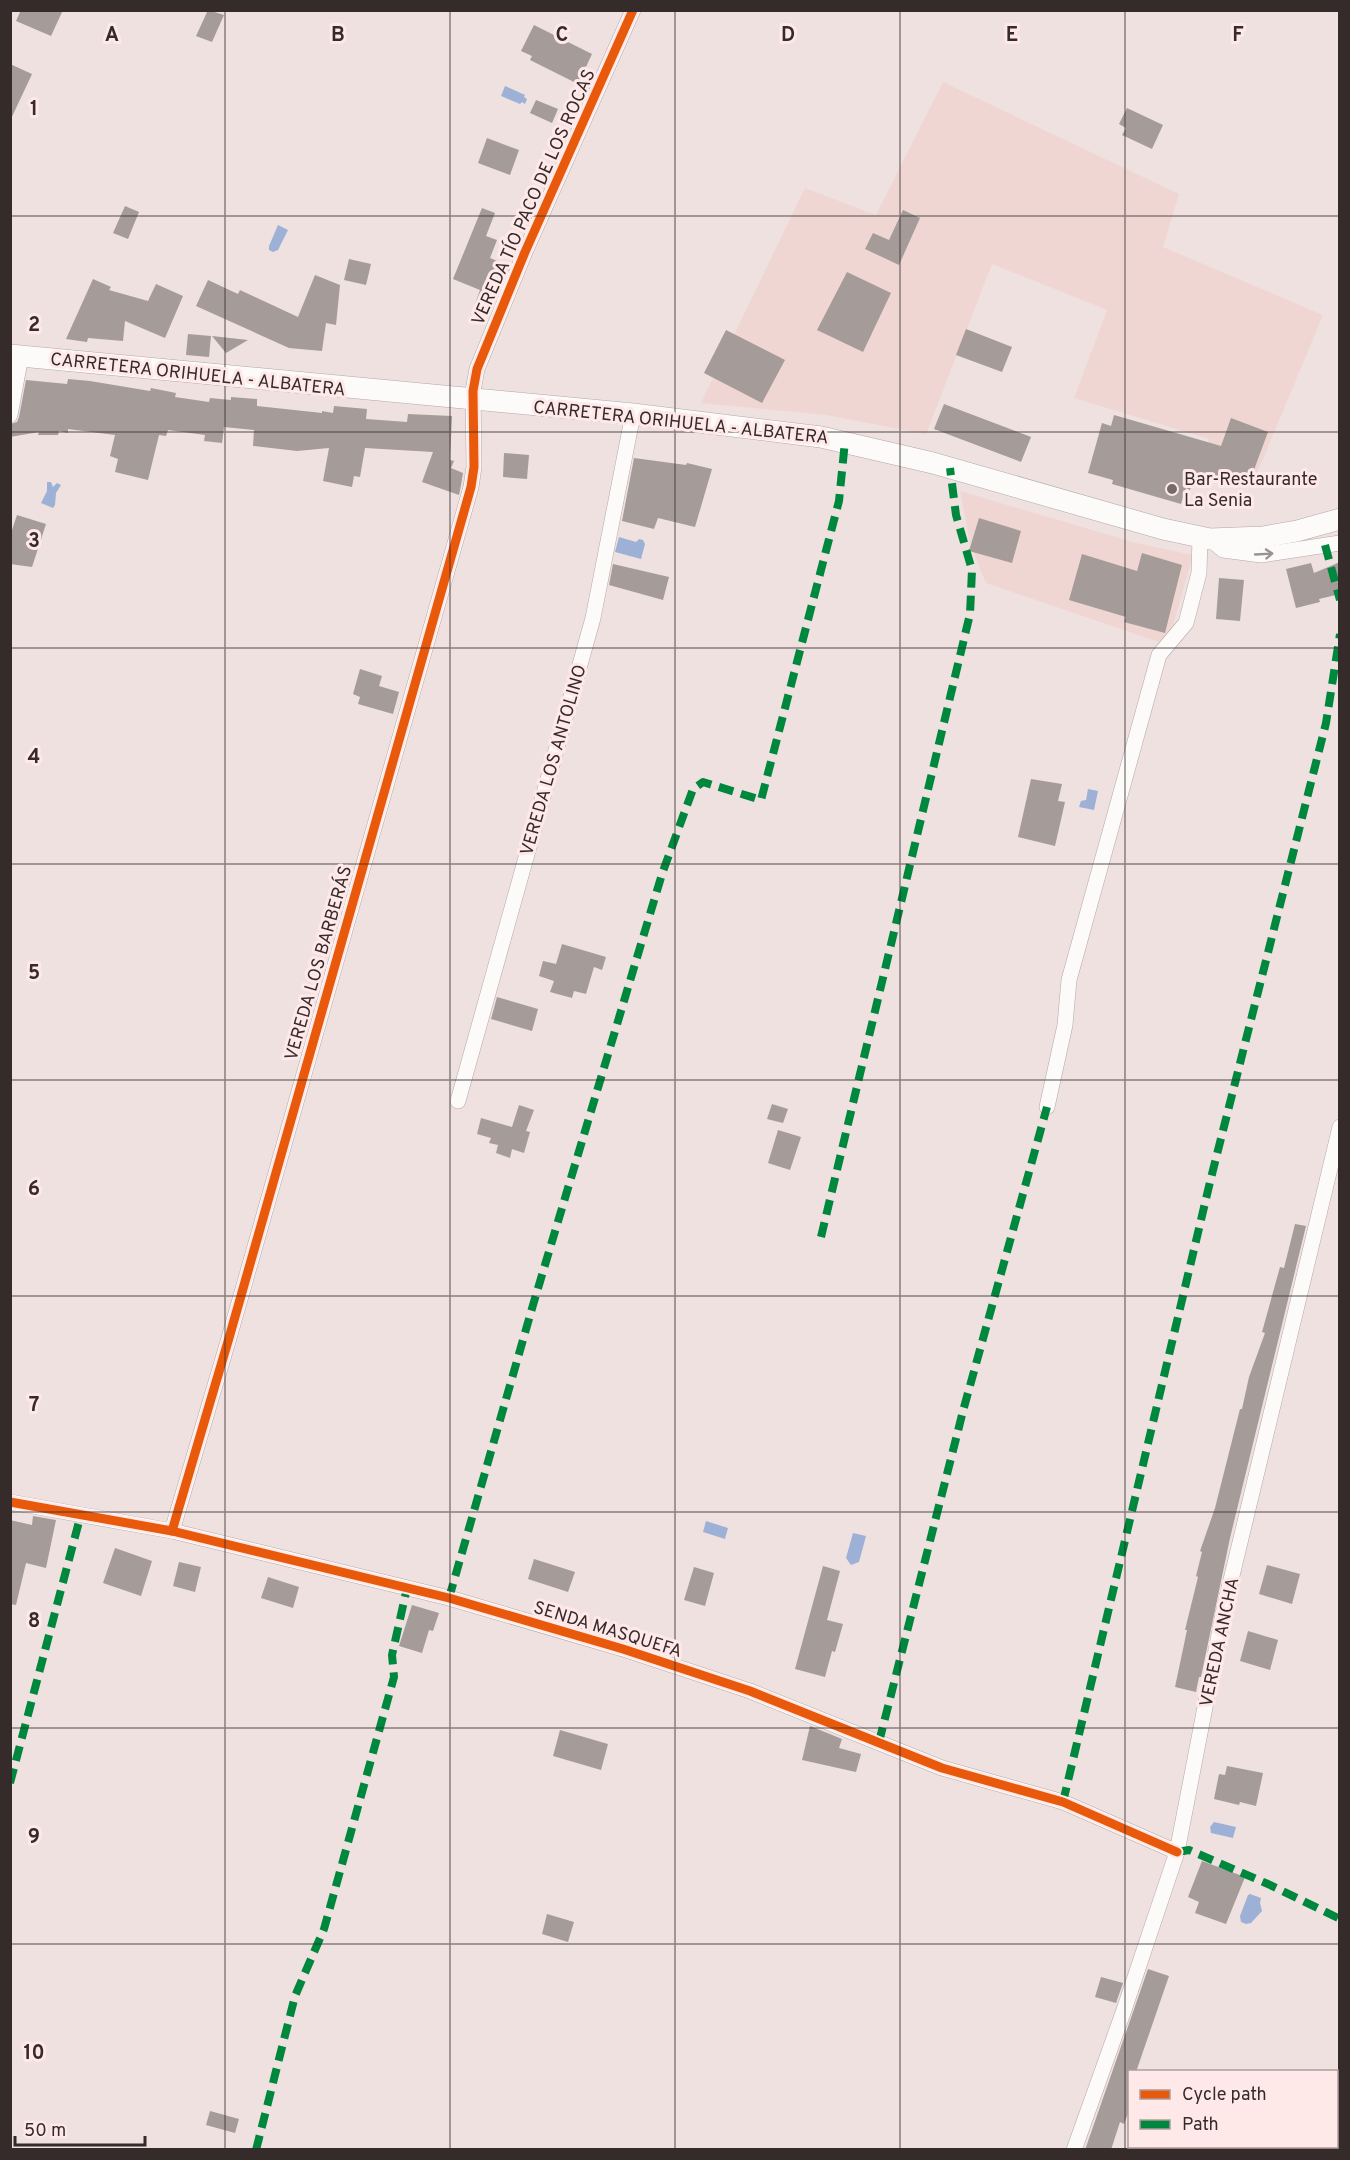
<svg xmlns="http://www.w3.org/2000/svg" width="1350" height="2160" viewBox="0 0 1350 2160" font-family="Overpass,sans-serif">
<rect width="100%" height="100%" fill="#efe1df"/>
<g fill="#efd6d3">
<path d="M943 82 1179 194 1163 247 1323 315 1253 483H1195L1209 439 1074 398 1107 310 992 264 926 434 826 415 701 403 805 188 876 215Z"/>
<path d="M960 491 1136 543 1193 555 1171 633 1159 642 986 583 971 547Z"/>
</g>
<g fill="#9db1d6">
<path d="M505 86 525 95 524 97 527 99 525 104 522 102 520 104 501 96Z"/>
<path d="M278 225 288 230 278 250 273 252 269 250V246Z"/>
<path d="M47 482H51L53 487 57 483 61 485 56 493 55 505 53 508 41 503 47 491Z"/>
<path d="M619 537 636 542 639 539 643 540 645 544 641 559 615 552Z"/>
<path d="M1088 789 1098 791 1094 810 1079 807 1081 801 1086 800Z"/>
<path d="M706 1521 728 1528 725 1539 703 1532Z"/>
<path d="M853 1533 866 1536 859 1562 851 1565 846 1558Z"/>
<path d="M1214 1822 1236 1827 1233 1838 1211 1833 1210 1827Z"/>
<path d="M1250 1894 1261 1898 1260 1903 1262 1911 1251 1923 1246 1924 1241 1922 1240 1916 1248 1895Z"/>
</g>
<g fill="#a59b99">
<path d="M21 10H63L51 36 16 21Z"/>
<path d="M208 10 224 15 212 42 196 36Z"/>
<path d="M534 25 592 54 578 84 530 60 532 56 521 51Z"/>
<path d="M10 64 32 74 10 121Z"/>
<path d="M536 100 558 109 552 123 530 113Z"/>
<path d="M1127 108 1163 125 1152 149 1122 135 1126 128 1119 124Z"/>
<path d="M487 138 519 150 510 175 478 163Z"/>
<path d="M125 206 139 212 128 239 113 233Z"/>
<path d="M482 208 495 213 486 236 497 240 490 258 509 266 491 310 475 304 480 290 453 279Z"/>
<path d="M903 210 920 218 899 265 865 249 873 233 889 240Z"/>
<path d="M349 259 371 264 366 285 344 280Z"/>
<path d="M847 272 891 293 863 352 817 330Z"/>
<path d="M315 275 340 285 336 325 326 323 322 351 289 348 196 306 208 280 238 294 240 290 298 317Z"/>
<path d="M93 279 111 287 109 290 148 301 156 284 183 296 165 338 125 321 123 341 88 338 87 342 66 339Z"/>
<path d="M966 329 1012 347 1002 372 956 355Z"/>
<path d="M726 330 785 360 762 403 704 373Z"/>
<path d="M188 334 211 336 209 357 186 355Z"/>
<path d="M212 336 248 340 226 353Z"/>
<path d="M68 379 90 381 150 391 151 388 176 393 175 397 209 402 210 398 231 400V397L257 399V406L322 413V411L333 413 334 406 367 409 366 419 407 422 408 414 452 416 450 460 454 461 451 468 463 473 461 485 459 495 422 482 433 452 365 448 360 477 354 476 352 487 323 481 329 448 297 451 253 446 254 430 224 427 222 443 204 441 205 435 168 430 166 436 159 435 148 480 115 472 118 459 110 456 115 435 68 429V433L59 431 58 435H38L39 432 10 437V424L17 422 19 417 26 380 67 384Z"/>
<path d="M944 404 1031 437 1021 462 934 429Z"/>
<path d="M1114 415 1221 446 1231 418 1268 432 1248 486 1194 476 1190 490 1186 488 1181 504 1112 484 1113 480 1088 473 1102 423 1111 426Z"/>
<path d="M504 453 529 455 527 479 503 477Z"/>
<path d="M634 458 686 465 687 463 712 469 695 527 658 518 654 529 622 521Z"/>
<path d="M17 515 46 524 32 567 10 564V536Z"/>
<path d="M979 518 1021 531 1012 563 969 551Z"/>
<path d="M1142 553 1182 565 1165 633 1124 622 1126 617 1069 600 1082 554 1137 571Z"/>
<path d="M1340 562V594L1319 599 1320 602 1296 608 1286 569 1311 563 1314 573Z"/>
<path d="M613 564 669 577 663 600 609 585Z"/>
<path d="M1219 578 1244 580 1240 621 1216 619Z"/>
<path d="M360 669 382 676 379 686 399 692 393 714 358 704 360 697 353 694Z"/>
<path d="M1031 779 1062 784 1058 801 1065 802 1055 846 1018 837Z"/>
<path d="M562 944 606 957 602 970 594 967 586 994 574 991 572 998 550 992 554 981 539 976 543 961 556 964Z"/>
<path d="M497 997 538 1009 532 1031 491 1019Z"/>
<path d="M772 1104 788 1109 783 1123 767 1119Z"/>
<path d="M519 1105 534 1110 526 1131 530 1132 524 1153 512 1149 510 1158 496 1153 498 1145 489 1143 491 1138 477 1134 481 1118 512 1127Z"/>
<path d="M778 1130 801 1137 790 1170 768 1163Z"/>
<path d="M1295 1224 1306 1226 1230 1538 1201 1677H1199L1196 1692 1175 1687 1187 1630H1185L1198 1577 1196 1576 1202 1552 1200 1551 1215 1508 1240 1409H1242L1249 1377 1265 1333 1262 1332 1280 1267 1284 1268Z"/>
<path d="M33 1516 56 1520 46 1568 26 1563 16 1605 10 1604V1520L32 1525Z"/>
<path d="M115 1548 152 1561 141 1596 103 1583Z"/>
<path d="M534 1559 575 1572 568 1592 528 1579Z"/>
<path d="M179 1562 201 1567 195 1592 173 1586Z"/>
<path d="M1267 1565 1300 1574 1292 1604 1259 1594Z"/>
<path d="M823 1566 840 1571 827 1620 843 1624 835 1652 832 1651 825 1677 795 1669Z"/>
<path d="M694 1567 714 1573 705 1606 684 1600Z"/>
<path d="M268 1577 299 1587 293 1608 261 1598Z"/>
<path d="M412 1605 439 1613 433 1631 429 1630 422 1653 399 1646Z"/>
<path d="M1248 1631 1278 1640 1270 1670 1240 1661Z"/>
<path d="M810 1726 842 1739 839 1748 861 1754 856 1772 802 1760Z"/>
<path d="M560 1730 608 1744 601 1770 553 1756Z"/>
<path d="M1227 1766 1263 1773 1256 1806 1240 1802 1239 1805 1214 1799 1219 1774 1225 1775Z"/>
<path d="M1202 1861 1245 1877 1226 1924 1195 1913 1199 1902 1188 1897Z"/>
<path d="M547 1914 574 1922 568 1942 542 1934Z"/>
<path d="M1148 1969 1169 1976 1136 2072H1130V2108L1124 2124 1120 2122 1111 2150H1085Z"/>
<path d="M1101 1977 1123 1983 1116 2003 1095 1997Z"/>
<path d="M210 2111 239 2119 235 2133 206 2125Z"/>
</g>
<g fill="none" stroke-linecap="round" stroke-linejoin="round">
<g stroke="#b3a8a7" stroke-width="16">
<g id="street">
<path d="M10 415 21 356"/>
<path d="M1210 539 1223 550 1261 555 1340 543"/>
<path d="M458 1101 593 618 633 414"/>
<path d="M1047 1107 1065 1025 1069 980 1159 655 1186 623 1199 573 1200 537"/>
<path d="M10 1502 172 1531 449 1598 623 1649 750 1691 942 1768 1063 1802 1177 1852"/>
<path d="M172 1531 229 1338 471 487 474 467 473 391 477 369 525 252 633 10"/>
<path d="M1074 2150 1124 2010 1177 1852 1224 1609 1340 1127"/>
</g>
</g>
<g stroke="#b3a8a7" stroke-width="22">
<path id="secondary" d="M10 355 633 414 821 437 933 463 1163 529 1210 539 1263 537 1297 531 1340 519"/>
</g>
<use href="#street" stroke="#fdfafa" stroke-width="15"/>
<use href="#secondary" stroke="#fdfafa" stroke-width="21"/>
<g stroke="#00873e" stroke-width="8" stroke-dasharray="15 8" stroke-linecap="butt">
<path d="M1325 545 1340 600"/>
<path d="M821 1237 970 614 972 570 956 515 950 468"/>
<path d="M449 1598 533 1305 662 874 693 789 703 782 761 800 839 501 845 441"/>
<path d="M879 1742 963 1411 1047 1107"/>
<path d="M10 1783 81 1514"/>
<path d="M1063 1802 1210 1182 1326 723 1340 634"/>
<path d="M1177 1852 1189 1850 1268 1884 1340 1919"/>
<path d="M256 2150 295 1996 324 1929 394 1677 392 1655 407 1588"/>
</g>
<g stroke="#ffe9e8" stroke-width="13">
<g id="cycleway">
<path d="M10 1502 172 1531 449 1598 623 1649 750 1691 942 1768 1063 1802 1177 1852"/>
<path d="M172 1531 229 1338 471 487 474 467 473 391 477 369 525 252 633 10"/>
</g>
</g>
<use href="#cycleway" stroke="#e8590c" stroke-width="9"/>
</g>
<defs><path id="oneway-shaft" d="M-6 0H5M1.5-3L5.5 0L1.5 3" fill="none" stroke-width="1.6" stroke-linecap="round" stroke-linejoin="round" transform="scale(1.5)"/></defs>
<use stroke="#999292" href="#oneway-shaft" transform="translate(1264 554) rotate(-3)"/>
<path fill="none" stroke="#352b2b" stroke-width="1.5" stroke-opacity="0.55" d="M225 10V2150M450 10V2150M675 10V2150M900 10V2150M1125 10V2150M10 216H1340M10 432H1340M10 648H1340M10 864H1340M10 1080H1340M10 1296H1340M10 1512H1340M10 1728H1340M10 1944H1340"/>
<circle fill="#766b6a" stroke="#ffe9e8" stroke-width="2" cx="1172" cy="489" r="6"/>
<g text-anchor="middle" stroke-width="6" stroke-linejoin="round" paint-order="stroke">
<g font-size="18" fill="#352b2b" stroke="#ffe9e8">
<text transform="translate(533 197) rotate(-66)" y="6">VEREDA TÍO PACO DE LOS ROCAS</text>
<text transform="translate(198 374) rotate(6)" y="6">CARRETERA ORIHUELA - ALBATERA</text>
<text transform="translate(681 422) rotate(6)" y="6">CARRETERA ORIHUELA - ALBATERA</text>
<text transform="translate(553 760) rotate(-74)" y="6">VEREDA LOS ANTOLINO</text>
<text transform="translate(318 963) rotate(-74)" y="6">VEREDA LOS BARBERÁS</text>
<text transform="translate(608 1629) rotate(17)" y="6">SENDA MASQUEFA</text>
<text transform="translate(1219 1642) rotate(-78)" y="6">VEREDA ANCHA</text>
</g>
<g font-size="18" fill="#352b2b" stroke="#ffe9e8" text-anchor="start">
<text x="1184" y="485">Bar-Restaurante<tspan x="1184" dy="21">La Senia</tspan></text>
</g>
</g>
<g font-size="20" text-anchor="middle" font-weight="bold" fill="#352b2b" stroke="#ffe9e8" stroke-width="6" stroke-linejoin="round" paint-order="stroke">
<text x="112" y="41">A</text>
<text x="338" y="41">B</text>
<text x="562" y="41">C</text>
<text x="788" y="41">D</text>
<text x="1012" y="41">E</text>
<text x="1238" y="41">F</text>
<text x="34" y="115">1</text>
<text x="34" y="331">2</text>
<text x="34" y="547">3</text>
<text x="34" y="763">4</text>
<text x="34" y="979">5</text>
<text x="34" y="1195">6</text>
<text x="34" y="1411">7</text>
<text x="34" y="1627">8</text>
<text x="34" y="1843">9</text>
<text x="34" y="2059">10</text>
</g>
<rect width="1350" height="2160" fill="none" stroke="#352b2b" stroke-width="24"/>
<rect x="1128" y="2070" width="210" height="78" fill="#ffe9e8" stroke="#ae9d9c" stroke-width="1.5"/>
<rect x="1140" y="2090" width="30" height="9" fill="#e8590c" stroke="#ae9d9c" stroke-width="1.5"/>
<text x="1182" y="2100" font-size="18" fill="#352b2b">Cycle path</text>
<rect x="1140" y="2120" width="30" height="9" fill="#00873e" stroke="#ae9d9c" stroke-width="1.5"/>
<text x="1182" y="2130" font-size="18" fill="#352b2b">Path</text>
<path d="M15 2136v9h130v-9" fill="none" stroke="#352b2b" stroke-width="3"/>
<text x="24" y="2136" font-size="18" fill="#352b2b" stroke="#ffe9e8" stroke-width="4.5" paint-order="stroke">50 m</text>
</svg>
